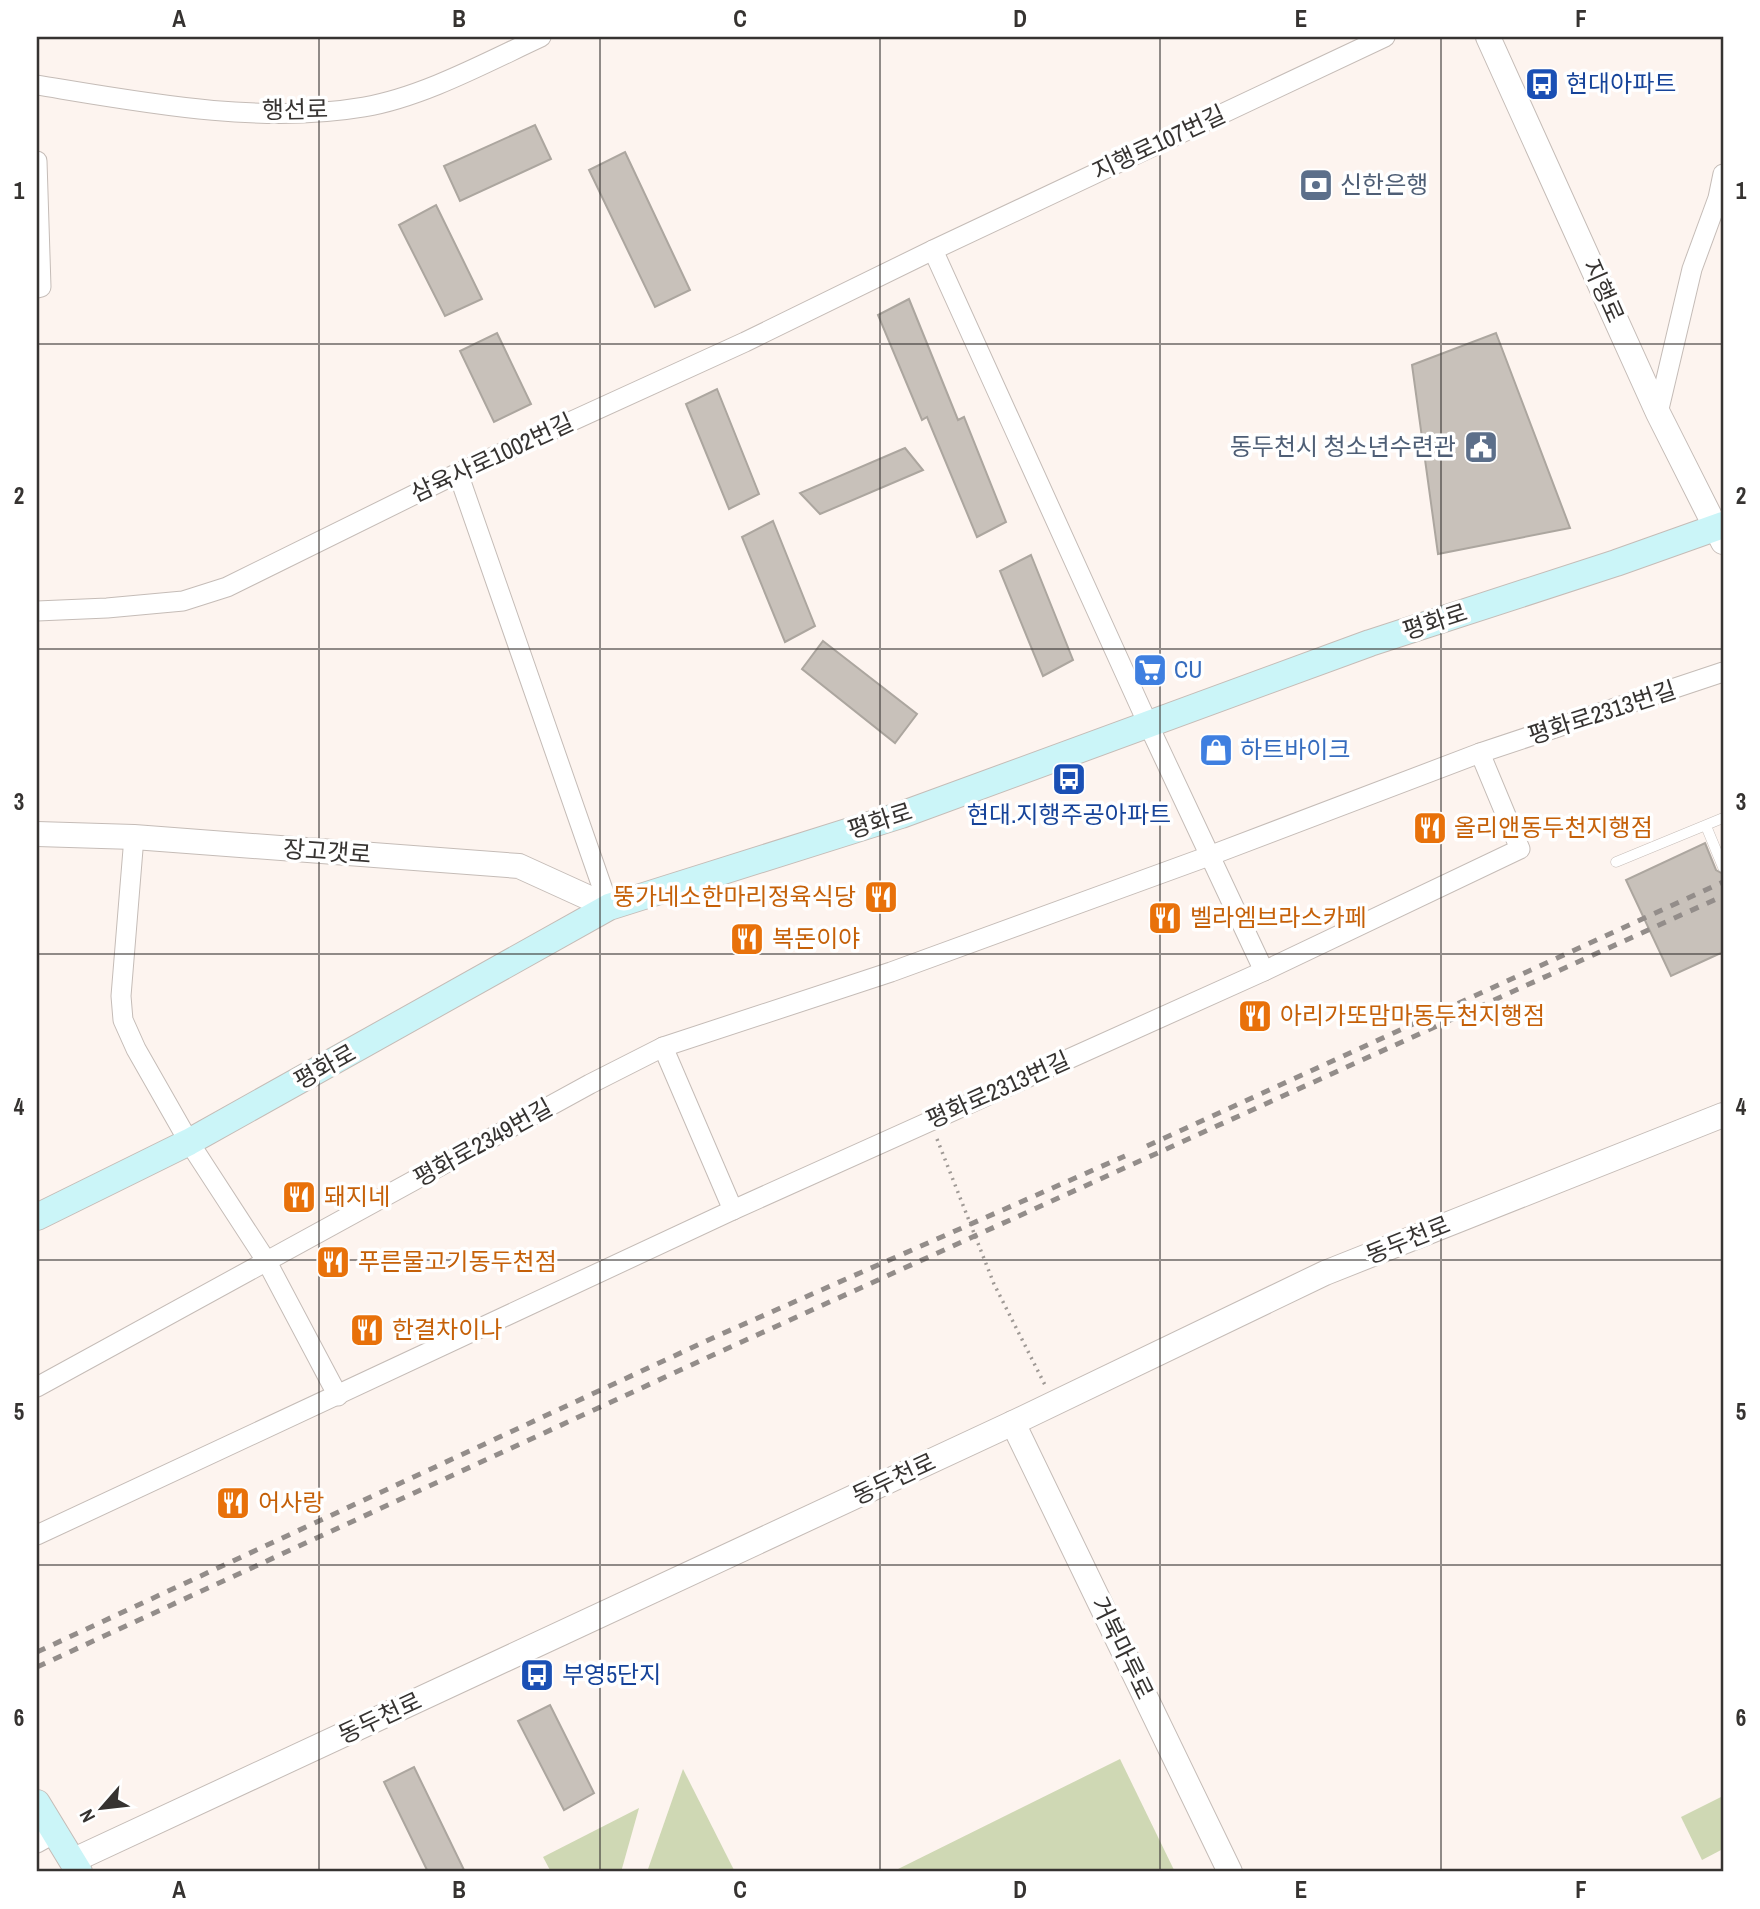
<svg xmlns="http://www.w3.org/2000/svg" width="1760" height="1909" viewBox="0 0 1760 1909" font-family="'Archivo Narrow','Noto Sans KR',sans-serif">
<rect width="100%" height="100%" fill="#fdf4ef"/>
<g fill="#cfd8b4">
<path d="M1120 1759 1175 1872H892Z"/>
<path d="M683 1769 735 1872H647Z"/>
<path d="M1723 1796V1849L1702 1860 1681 1817Z"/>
<path d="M639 1808 621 1872H551L543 1857Z"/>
</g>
<g fill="#c8c1ba" stroke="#aca69f" stroke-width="2">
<path d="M535 125 551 159 460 201 444 166Z"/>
<path d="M625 152 690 290 655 307 589 170Z"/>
<path d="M436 205 482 299 445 316 399 225Z"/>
<path d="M909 299 958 420 964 417 1006 522 977 537 927 417 922 420 878 315Z"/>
<path d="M497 333 531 404 494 422 460 351Z"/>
<path d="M1496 333 1570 528 1438 554 1412 365Z"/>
<path d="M717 389 759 494 729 509 686 404Z"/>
<path d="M905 448 923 470 820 514 800 493Z"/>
<path d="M773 521 815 626 785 642 742 537Z"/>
<path d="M1031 555 1073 660 1043 676 1000 571Z"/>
<path d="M823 641 917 714 895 743 802 669Z"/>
<path d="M1705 843 1716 870 1723 874V952L1671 976 1626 880Z"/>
<path d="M550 1705 594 1793 564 1810 518 1721Z"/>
<path d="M414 1767 465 1872H428L384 1782Z"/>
</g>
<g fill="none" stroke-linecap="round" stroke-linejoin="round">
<g stroke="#c5bcb7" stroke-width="11">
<g id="service">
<path d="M1706 826 1723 867"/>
<path d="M1616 862 1723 818"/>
</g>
</g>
<g stroke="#c5bcb7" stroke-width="21">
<g id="minor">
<path d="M37 85C140 102 259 125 364 107 423 97 487 62 541 37"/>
<path d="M37 161 41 287 37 288"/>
<path d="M933 250 1148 724 1264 971"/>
<path d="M1658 413 1692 269 1718 198 1723 174"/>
<path d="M458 473 609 907"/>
<path d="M37 611 107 608 183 601 227 587 458 473 745 342 933 250 1385 37"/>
<path d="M134 837 121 996 123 1020 136 1049 189 1142 267 1262 338 1396"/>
<path d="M663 1047 733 1210"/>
<path d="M37 1387 590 1084 663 1047 891 972 1209 856 1480 753 1723 672"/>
<path d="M37 1535 733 1210 1264 971 1520 849 1480 753"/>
<path d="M37 1843 55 1833"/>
</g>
</g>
<g stroke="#c5bcb7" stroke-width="26">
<g id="tertiary">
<path d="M1488 37 1658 413 1723 542"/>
<path d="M37 834 134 837 519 866 609 907"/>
<path d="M1013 1423 1230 1872"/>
<path d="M72 1861 1013 1423 1325 1273 1723 1115"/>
</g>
</g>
<g stroke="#c5bcb7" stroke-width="28">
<g id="secondary">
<path d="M37 1217 189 1142 609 907 901 815 1370 643 1616 563 1723 525"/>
<path d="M37 1803 79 1872"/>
</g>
</g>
<path stroke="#9f9995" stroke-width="3.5" stroke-dasharray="2 5" stroke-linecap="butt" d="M937 1139 994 1284 1045 1385"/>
<use href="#service" stroke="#fff" stroke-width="10"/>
<use href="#minor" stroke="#fff" stroke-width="19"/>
<use href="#tertiary" stroke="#fff" stroke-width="24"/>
<use href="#secondary" stroke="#cbf5f8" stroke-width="26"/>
<g stroke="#938d8a" stroke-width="5" stroke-dasharray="9 9" stroke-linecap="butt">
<path d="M1147 1146 1723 882"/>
<path d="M37 1652 717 1336 1125 1156"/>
<path d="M37 1667 713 1355 1723 896"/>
</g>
</g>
<path fill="none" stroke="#363331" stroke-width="2" stroke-opacity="0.55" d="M319 37V1872M600 37V1872M880 37V1872M1160 37V1872M1441 37V1872M37 344H1723M37 649H1723M37 954H1723M37 1260H1723M37 1565H1723"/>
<defs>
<g id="bus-square" transform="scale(1.75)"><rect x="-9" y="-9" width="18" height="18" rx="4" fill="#1a4fb4" stroke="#fff"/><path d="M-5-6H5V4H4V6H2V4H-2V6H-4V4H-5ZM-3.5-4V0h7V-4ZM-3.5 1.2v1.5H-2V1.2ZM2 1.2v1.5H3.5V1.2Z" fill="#fff"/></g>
<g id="bank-square" transform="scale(1.75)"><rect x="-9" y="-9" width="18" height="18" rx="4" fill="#5c6f8a" stroke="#fff"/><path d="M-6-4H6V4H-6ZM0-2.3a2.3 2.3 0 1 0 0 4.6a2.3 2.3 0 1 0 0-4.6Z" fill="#fff"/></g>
<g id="civic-square" transform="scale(1.75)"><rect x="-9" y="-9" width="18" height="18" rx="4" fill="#5c6f8a" stroke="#fff"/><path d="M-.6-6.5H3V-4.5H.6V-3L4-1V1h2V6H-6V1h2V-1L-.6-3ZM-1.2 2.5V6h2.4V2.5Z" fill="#fff"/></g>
<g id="supermarket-square" transform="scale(1.75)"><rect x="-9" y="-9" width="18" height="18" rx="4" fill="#3f7fe0" stroke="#fff"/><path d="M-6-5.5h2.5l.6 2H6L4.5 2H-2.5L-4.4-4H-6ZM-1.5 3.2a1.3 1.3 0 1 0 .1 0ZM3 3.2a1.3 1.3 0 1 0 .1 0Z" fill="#fff"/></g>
<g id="shop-square" transform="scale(1.75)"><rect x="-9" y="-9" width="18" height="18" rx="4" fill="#3f7fe0" stroke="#fff"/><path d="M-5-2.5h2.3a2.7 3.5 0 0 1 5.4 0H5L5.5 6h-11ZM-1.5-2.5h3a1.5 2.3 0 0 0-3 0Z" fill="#fff"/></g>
<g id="restaurant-square" transform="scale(1.75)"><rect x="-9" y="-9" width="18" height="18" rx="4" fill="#e8710a" stroke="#fff"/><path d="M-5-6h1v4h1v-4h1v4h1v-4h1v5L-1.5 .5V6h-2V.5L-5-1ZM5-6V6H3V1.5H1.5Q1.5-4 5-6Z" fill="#fff"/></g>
</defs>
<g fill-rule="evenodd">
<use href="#bus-square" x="1542" y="84"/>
<use href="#bank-square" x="1316" y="185"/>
<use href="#civic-square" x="1481" y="447"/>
<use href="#supermarket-square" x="1150" y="670"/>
<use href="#shop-square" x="1216" y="750"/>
<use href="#bus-square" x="1069" y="779"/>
<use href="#restaurant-square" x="1430" y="828"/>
<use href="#restaurant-square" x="881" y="897"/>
<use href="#restaurant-square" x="1165" y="918"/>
<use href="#restaurant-square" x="747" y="939"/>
<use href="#restaurant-square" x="1255" y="1016"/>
<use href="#restaurant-square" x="299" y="1197"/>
<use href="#restaurant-square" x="333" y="1262"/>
<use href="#restaurant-square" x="367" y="1330"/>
<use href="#restaurant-square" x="233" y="1503"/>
<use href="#bus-square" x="537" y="1675"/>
</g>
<g text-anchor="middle" stroke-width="7" stroke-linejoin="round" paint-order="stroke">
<g font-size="24" fill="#164399" stroke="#fff" text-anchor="start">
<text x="1566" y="92">현대아파트</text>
<text x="1069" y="823" text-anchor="middle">현대.지행주공아파트</text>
<text x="562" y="1683">부영5단지</text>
</g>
<g font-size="24" fill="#363331" stroke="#fff">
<text transform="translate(295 110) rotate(-1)" y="8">행선로</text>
<text transform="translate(1159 143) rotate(-25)" y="8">지행로107번길</text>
<text transform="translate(1603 291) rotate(66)" y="8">지행로</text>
<text transform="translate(492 458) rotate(-25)" y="8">삼육사로1002번길</text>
<text transform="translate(1435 622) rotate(-18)" y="8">평화로</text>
<text transform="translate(1602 713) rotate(-18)" y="8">평화로2313번길</text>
<text transform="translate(880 821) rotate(-18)" y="8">평화로</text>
<text transform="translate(327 852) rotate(4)" y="8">장고갯로</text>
<text transform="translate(325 1067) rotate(-29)" y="8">평화로</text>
<text transform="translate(998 1090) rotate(-24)" y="8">평화로2313번길</text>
<text transform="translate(483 1143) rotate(-29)" y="8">평화로2349번길</text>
<text transform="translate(1408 1240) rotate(-22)" y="8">동두천로</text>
<text transform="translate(894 1479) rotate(-25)" y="8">동두천로</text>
<text transform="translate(1122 1648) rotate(64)" y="8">거북마루로</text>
<text transform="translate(380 1718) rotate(-25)" y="8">동두천로</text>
</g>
<g font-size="24" fill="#4e5e75" stroke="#fff" text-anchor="start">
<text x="1340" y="193">신한은행</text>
<text x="1456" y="455" text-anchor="end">동두천시 청소년수련관</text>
</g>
<g font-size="24" fill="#366cbe" stroke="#fff" text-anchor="start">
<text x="1174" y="678">CU</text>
<text x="1240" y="758">하트바이크</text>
</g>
<g font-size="24" fill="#c56008" stroke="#fff" text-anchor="start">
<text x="1454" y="836">올리앤동두천지행점</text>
<text x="856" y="905" text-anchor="end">뚱가네소한마리정육식당</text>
<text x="1190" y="926">벨라엠브라스카페</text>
<text x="772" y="947">복돈이야</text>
<text x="1280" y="1024">아리가또맘마동두천지행점</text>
<text x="324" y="1205">돼지네</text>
<text x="358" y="1270">푸른물고기동두천점</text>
<text x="392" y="1338">한결차이나</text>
<text x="258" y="1511">어사랑</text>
</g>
</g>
<rect width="1760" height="1909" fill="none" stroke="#ffffff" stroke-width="77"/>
<g transform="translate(102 1808) rotate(242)" stroke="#ffffff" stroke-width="5" paint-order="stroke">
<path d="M0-5L12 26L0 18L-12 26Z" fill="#363331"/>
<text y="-10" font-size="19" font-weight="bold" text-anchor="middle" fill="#363331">N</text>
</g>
<rect x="38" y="38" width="1684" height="1832" fill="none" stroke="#363331" stroke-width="2.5"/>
<g font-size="23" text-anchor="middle" font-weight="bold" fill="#363331">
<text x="179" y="27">A</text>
<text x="459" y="27">B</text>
<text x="740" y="27">C</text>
<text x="1020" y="27">D</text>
<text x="1301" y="27">E</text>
<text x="1581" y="27">F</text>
<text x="19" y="199">1</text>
<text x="1741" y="199">1</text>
<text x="19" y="504">2</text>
<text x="1741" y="504">2</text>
<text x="19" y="810">3</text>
<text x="1741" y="810">3</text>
<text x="19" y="1115">4</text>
<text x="1741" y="1115">4</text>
<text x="19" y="1420">5</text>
<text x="1741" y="1420">5</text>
<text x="19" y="1726">6</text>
<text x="1741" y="1726">6</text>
<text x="179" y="1898">A</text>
<text x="459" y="1898">B</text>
<text x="740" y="1898">C</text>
<text x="1020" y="1898">D</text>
<text x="1301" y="1898">E</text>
<text x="1581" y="1898">F</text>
</g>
</svg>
